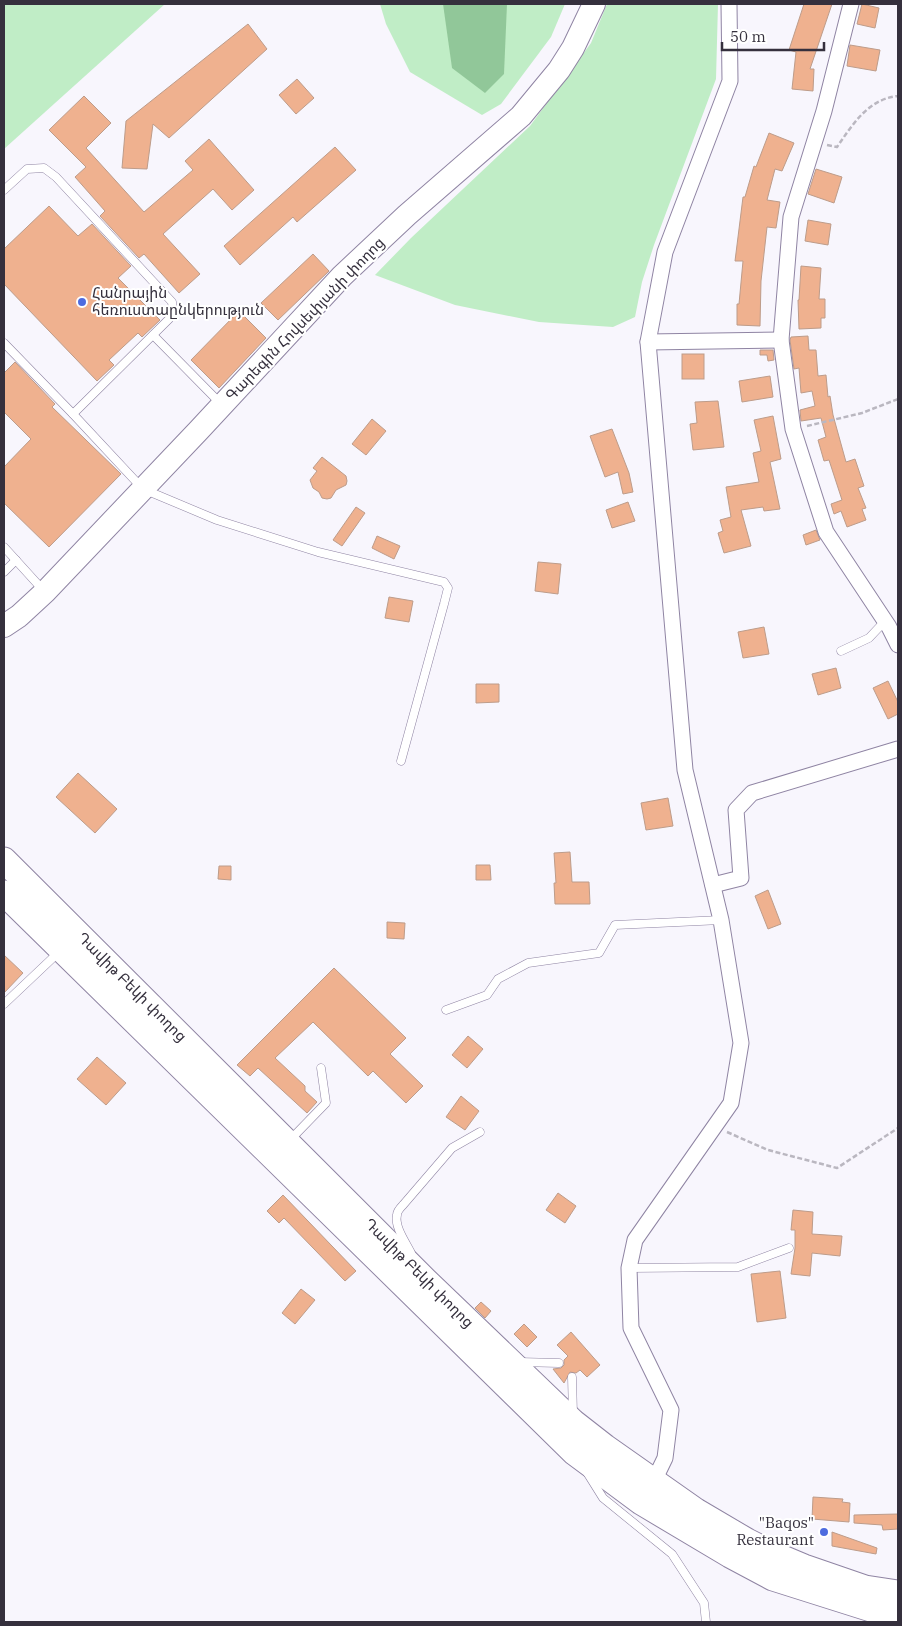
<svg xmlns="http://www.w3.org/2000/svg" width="902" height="1626" viewBox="0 0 902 1626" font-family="'IBM Plex Serif','Noto Sans Armenian',serif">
<rect width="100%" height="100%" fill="#f8f6fd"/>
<g fill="#c0edc6">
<path d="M4 4H165L4 149Z"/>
<path d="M380 4H565L551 37 501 104 482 115 410 72 386 24Z"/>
<path d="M607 4H718L716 79 654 245 642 282 635 317 613 327 539 322 455 305 375 275 411 238 530 126 591 43Z"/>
</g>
<path fill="#91c799" d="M443 4H507L504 74 485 93 452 68Z"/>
<g fill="#efb18f" stroke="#bd9c8a">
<path d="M804 4H832L810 69H814L813 91 792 89 796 52 789 50Z"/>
<path d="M862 4 879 8 875 28 857 24Z"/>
<path d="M248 24 267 49 169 138 153 124 147 169 122 168 126 121Z"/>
<path d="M850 45 880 50 876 71 847 66Z"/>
<path d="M297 79 314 98 296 114 279 95Z"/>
<path d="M84 96 111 123 86 148 144 212 193 170 185 161 209 139 254 190 232 210 213 189 163 234 200 274 179 293 144 254 139 258 100 216 105 211 75 177 86 167 49 130Z"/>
<path d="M769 133 794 143 782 171 775 169 767 200 780 202 776 228 767 227 761 281 760 326 737 325V304H739L743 261H735L743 197H745L754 166 756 167Z"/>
<path d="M335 147 356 170 297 222 293 217 240 265 224 246Z"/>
<path d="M816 169 842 177 834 203 808 194Z"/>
<path d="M49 206 78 236 92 224 131 266 118 278 160 320 142 337 138 333 109 360 114 365 97 381 4 284V249Z"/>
<path d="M808 220 831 224 828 245 805 241Z"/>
<path d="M313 254 329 271 278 320 261 303Z"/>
<path d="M801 266 821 268 819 299H825V318H821V328L799 329 798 300H799Z"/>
<path d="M239 311 266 338 219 388 191 360Z"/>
<path d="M808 336 809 350H816L818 376 826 375 828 397 830 396 833 415 846 462 855 459 864 486 858 488 866 508 862 509 866 520 847 527 841 511 834 514 831 504 842 500 829 460 824 461 818 440 826 437 821 418 801 421 800 410 815 406 812 391 801 393 799 368 794 369 790 340 791 337Z"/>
<path d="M760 350H773L774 360 768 361 767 355H760Z"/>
<rect x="682" y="354" width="22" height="25"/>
<path d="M15 362 55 404 52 407 121 474 49 547 4 503V467L31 439 4 412V373Z"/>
<path d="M770 376 773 397 742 402 739 381Z"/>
<path d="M718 401 724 447 693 450 690 424 697 423 695 402Z"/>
<path d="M773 416 781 459 770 462 780 509 764 511 763 507 741 510 751 546 724 553 718 533 723 531 720 520 731 517 726 487 759 482 753 453 761 451 754 420Z"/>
<path d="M372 419 386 431 366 455 352 444Z"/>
<path d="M612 429 629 473 633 492 623 494 618 472 605 477 590 436Z"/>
<path d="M322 457 346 476 347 481 346 485 336 490 331 498 327 499 322 498 319 492 313 488 310 480 317 471 313 468Z"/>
<path d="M628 502 635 521 612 528 606 510Z"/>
<path d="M356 507 365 513 342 546 333 540Z"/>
<path d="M816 530 820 540 806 545 803 535Z"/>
<path d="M377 536 400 546 394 559 372 548Z"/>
<path d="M538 562 561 564 558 594 535 591Z"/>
<path d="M389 597 413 601 409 622 385 618Z"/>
<path d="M764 627 769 654 743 658 738 632Z"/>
<path d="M836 668 841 688 818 695 812 674Z"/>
<path d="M888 681 898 702V714L888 719 873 688Z"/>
<path d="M476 684H499V702L476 703Z"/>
<path d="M78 773 117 809 95 833 56 797Z"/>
<path d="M668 798 673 826 646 830 641 803Z"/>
<path d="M570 852 572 882H589L590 904H555L554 883H556L554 853Z"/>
<path d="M476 865H490L491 880H476Z"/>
<path d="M219 866H231V880L218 879Z"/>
<path d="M768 890 781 924 768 929 755 896Z"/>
<path d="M387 922 405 923 404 939 387 938Z"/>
<path d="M4 955 23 973 4 993Z"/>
<path d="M334 968 406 1038 390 1054 423 1086 406 1103 373 1071 368 1076 313 1022 275 1058 305 1086V1091L317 1102 307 1113 258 1068 250 1076 237 1065Z"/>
<path d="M468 1036 483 1049 467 1068 452 1055Z"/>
<path d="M97 1057 126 1083 106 1105 77 1079Z"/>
<path d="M461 1096 479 1111 465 1130 446 1117Z"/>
<path d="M558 1193 576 1206 565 1223 546 1210Z"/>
<path d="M283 1195 356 1271 345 1281 284 1218 279 1223 267 1211Z"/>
<path d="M793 1210 813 1212 812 1234 842 1236 840 1256 812 1253 810 1276 791 1274 795 1248V1230H791Z"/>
<path d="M780 1271 786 1318 757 1322 751 1274Z"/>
<path d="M301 1289 315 1300 295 1324 282 1313Z"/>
<path d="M481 1302 491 1311 485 1318 475 1308Z"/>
<path d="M524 1324 537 1337 527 1347 514 1334Z"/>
<path d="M571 1332 600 1365 587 1377 580 1370 576 1373 570 1372 564 1383 553 1369 561 1368 564 1365V1360L568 1356 557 1345Z"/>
<path d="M813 1497 843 1499 842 1502 850 1503 849 1522 812 1519Z"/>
<path d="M898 1514V1529L883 1530 882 1525 854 1523V1515Z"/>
<path d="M832 1532 877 1548 876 1554 832 1546Z"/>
</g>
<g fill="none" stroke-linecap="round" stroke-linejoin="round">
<g stroke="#8f84a3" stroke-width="9">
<g id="service">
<path d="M4 190 27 169 44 168 56 177 172 302 173 311 169 319 73 414"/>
<path d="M153 335 221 404"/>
<path d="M4 343 73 414 143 489 217 520 318 552 444 582 448 588 444 604 401 761"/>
<path d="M4 547 43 590"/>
<path d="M4 572 16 560"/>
<path d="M841 651 869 638 885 621"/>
<path d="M4 1004 59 952"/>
<path d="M446 1010 487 995 498 979 528 963 599 953 615 925 721 920"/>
<path d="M290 1140 326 1103 321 1068"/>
<path d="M411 1253C407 1244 394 1227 397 1215 397 1212 400 1208 403 1205L452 1148 480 1132"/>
<path d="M629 1268 738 1267 789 1248"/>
<path d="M519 1362 559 1363"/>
<path d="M572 1377 573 1415"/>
<path d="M588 1474 603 1498 672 1554 704 1603 706 1622"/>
</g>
</g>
<g stroke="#8f84a3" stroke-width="17">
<g id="minor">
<path d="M851 4 824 111 791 217 781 340 793 429 826 532 889 627 898 645"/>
<path d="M648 342 781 340"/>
<path d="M713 885 741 878 736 810 752 793 898 749"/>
<path d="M650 1489 665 1458 671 1410 631 1328 629 1268 635 1240 731 1103 741 1043 721 920 685 770 648 342 665 252 730 81 729 4"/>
</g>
</g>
<g stroke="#8f84a3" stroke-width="24">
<path id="secondary" d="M4 626 19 616 45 592 199 430 342 276 407 215 521 116 559 70 573 48 594 4"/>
</g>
<g stroke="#8f84a3" stroke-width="27">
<g id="primary">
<path d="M4 860 425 1280 573 1422 605 1447 696 1511 747 1541 773 1554 804 1567 865 1588 898 1593"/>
<path d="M4 893 575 1453 641 1502 730 1555 773 1578 871 1609 898 1614"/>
</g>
</g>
<g stroke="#bab7c0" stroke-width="2.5" stroke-dasharray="5 2.5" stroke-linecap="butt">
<path d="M827 145 837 147C853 124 868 99 898 96"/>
<path d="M807 426 862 413 898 399"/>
<path d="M727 1132 768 1150 837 1168 898 1128"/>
</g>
<use href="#service" stroke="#fff" stroke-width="8"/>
<use href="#minor" stroke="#fff" stroke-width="15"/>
<use href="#secondary" stroke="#fff" stroke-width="22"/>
<use href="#primary" stroke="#fff" stroke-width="25"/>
</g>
<g fill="#4d6bdf" stroke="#fff" stroke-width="2">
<circle cx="82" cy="302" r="5"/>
<circle cx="824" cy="1532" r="5"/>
</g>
<g text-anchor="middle" stroke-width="4" stroke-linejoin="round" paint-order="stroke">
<g font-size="15" fill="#35303d" stroke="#fff" text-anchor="start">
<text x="92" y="298">Հանրային<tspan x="92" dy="17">հեռուստաընկերություն</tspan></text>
<text x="814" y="1528" text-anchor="end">"Baqos"<tspan x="814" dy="17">Restaurant</tspan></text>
</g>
<g font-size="15" fill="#35303d" stroke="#fff">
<text transform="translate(305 319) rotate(-46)" y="5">Գարեգին Հովսեփյանի փողոց</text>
<text transform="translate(132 987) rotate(45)" y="5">Դավիթ Բեկի փողոց</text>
<text transform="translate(419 1273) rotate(45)" y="5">Դավիթ Բեկի փողոց</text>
</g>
</g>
<rect width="902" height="1626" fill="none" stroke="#35303d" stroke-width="10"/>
<path d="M722 42v8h102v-8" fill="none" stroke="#35303d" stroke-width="2.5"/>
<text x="730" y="42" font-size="15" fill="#35303d" stroke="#ffffff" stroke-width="4" paint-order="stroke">50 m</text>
</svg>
